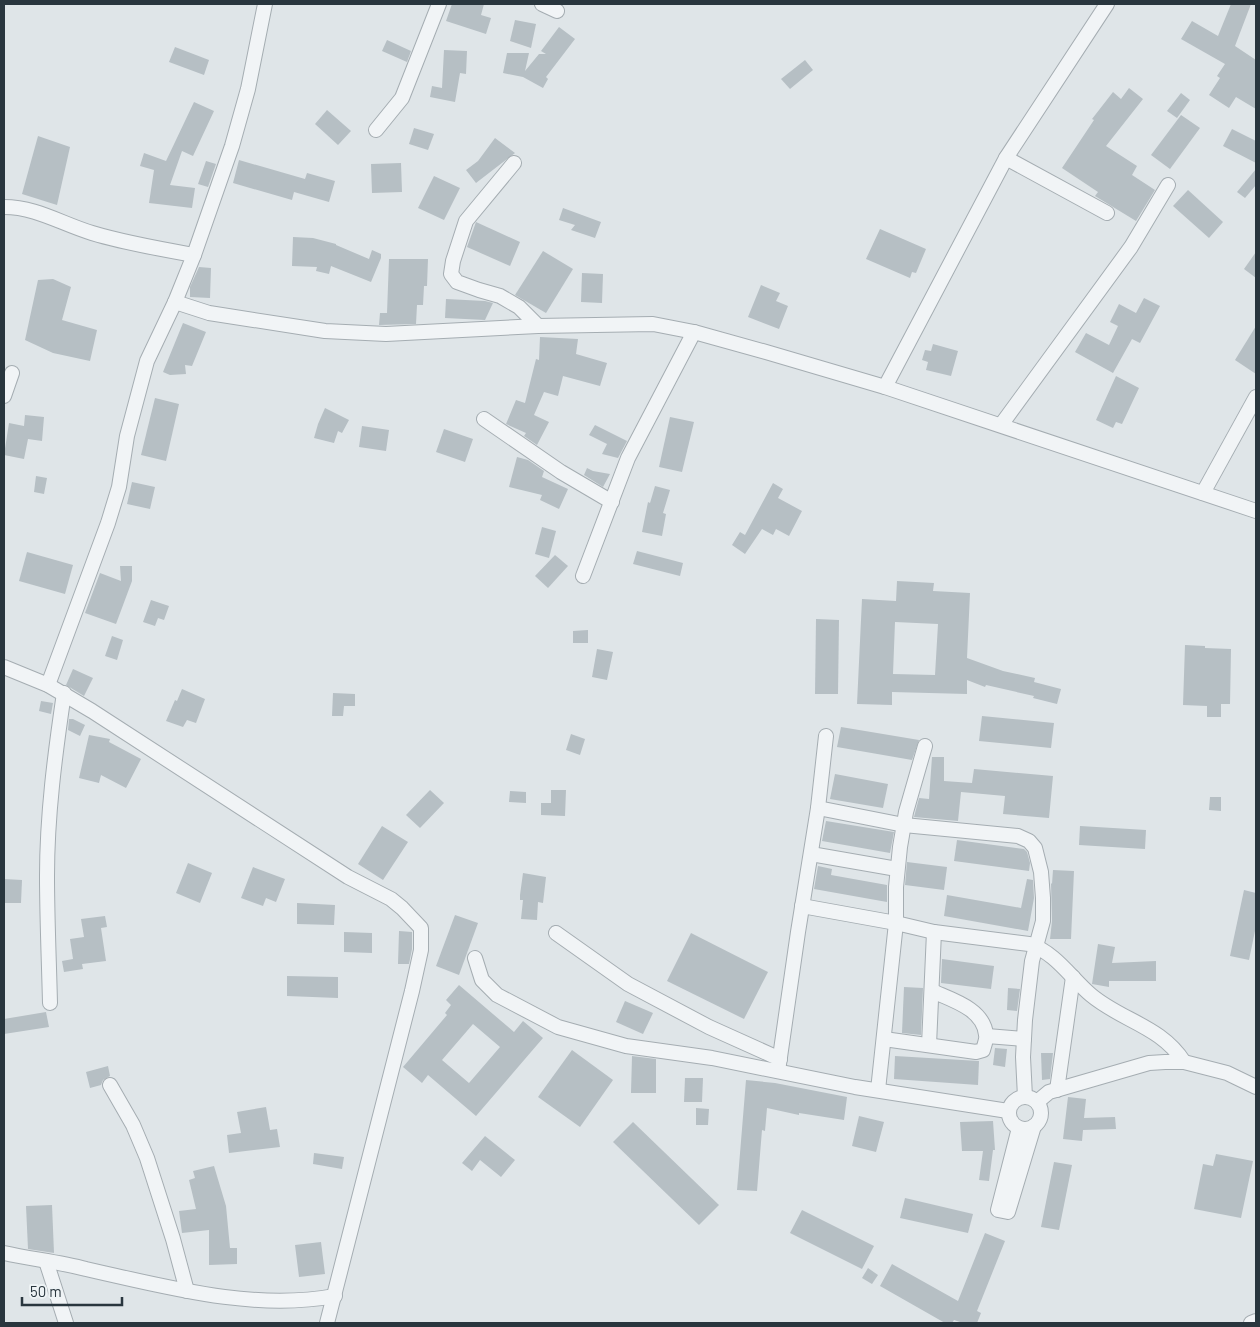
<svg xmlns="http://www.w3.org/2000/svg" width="1260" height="1327" viewBox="0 0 1260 1327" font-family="Barlow,sans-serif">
<rect width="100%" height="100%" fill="#dfe5e8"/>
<g fill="#b6bfc4" fill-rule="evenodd">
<path d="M452 4H484L481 15 491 18 486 34 446 21Z"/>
<path d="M1231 4H1251L1235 46 1256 60V109L1236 97 1229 108 1209 95 1220 78 1217 76 1225 64 1181 39 1192 21 1218 36Z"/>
<path d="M515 20 536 24 531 48 510 41Z"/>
<path d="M559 27 575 39 546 77 548 79 543 88 523 77 503 73 507 53H529L525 71 539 54H546L541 51Z"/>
<path d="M387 40 411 51 407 62 382 51Z"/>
<path d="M175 47 209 60 204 75 169 62Z"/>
<path d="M444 50 467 51 466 74 460 73 455 102 430 97 432 86 442 88Z"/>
<path d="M805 60 813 70 790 89 781 79Z"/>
<path d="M1129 88 1143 99 1106 146 1137 166 1132 175 1155 190 1136 221 1095 196 1098 192 1062 168 1094 120 1092 119 1113 92 1121 99Z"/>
<path d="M1181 93 1190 100 1177 118 1167 111Z"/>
<path d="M194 102 214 111 193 156 182 151 170 185 195 188 192 208 149 203 154 170 140 166 144 153 166 161Z"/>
<path d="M327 110 351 131 338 145 315 124Z"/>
<path d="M1181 115 1200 128 1170 169 1151 155Z"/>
<path d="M414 128 434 134 428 150 409 144Z"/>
<path d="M1232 129 1256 141V163L1223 146Z"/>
<path d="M38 136 70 147 57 205 22 194Z"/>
<path d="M495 138 515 153 476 183 466 170 478 161Z"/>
<path d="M239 160 305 179 307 173 335 181 329 202 294 192 292 200 233 183Z"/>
<path d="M206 161 216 164 208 187 198 184Z"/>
<path d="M401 163 402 192 372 193 371 164Z"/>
<path d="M1256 169V185L1245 198 1237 192Z"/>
<path d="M434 176 460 188 444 220 418 208Z"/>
<path d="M1188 190 1223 222 1209 238 1173 206Z"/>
<path d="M563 208 601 222 595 238 571 230 575 225 559 220Z"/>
<path d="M476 222 520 242 510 266 467 247Z"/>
<path d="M880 229 926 249 916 273 912 272 910 278 866 259Z"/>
<path d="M293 237 313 238 336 244V245L369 259 372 250 381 254V258L371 282 331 266 329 274 316 271 317 267 292 266Z"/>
<path d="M543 251 573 269 546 313 515 295Z"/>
<path d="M1256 252V278L1244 269Z"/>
<path d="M389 259H428L427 286H424L423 305H417L416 324 379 325 380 313H387Z"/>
<path d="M199 267 211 268 210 298 190 297V287Z"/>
<path d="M582 273 603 274 602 303 581 302Z"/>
<path d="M53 279 71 287 62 320 97 330 90 361 53 353 25 340 38 280Z"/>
<path d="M761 285 780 293 776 301 788 306 779 329 748 317Z"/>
<path d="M1144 298 1160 306 1140 343 1132 339 1113 373 1075 352 1086 333 1109 345 1118 326 1110 322 1119 304 1136 313Z"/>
<path d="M446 299 485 301 493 303 485 320 445 318Z"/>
<path d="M183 323 206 332 192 366 185 365 186 374 170 375 163 372Z"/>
<path d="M1256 326V374L1235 360Z"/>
<path d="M540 337 578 339 576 354 607 363 600 386 563 376 558 396 544 392 534 415 549 422 537 445 524 436 526 433 506 424 516 400 525 403 536 359 539 360Z"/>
<path d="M933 344 958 351 951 376 926 370 928 362 922 360 925 350 931 351Z"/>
<path d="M1116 376 1139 388 1122 424 1116 422 1113 428 1096 420Z"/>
<path d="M155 398 179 404 166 461 141 455Z"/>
<path d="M325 408 349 420 342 433 338 431 334 443 314 438 318 424Z"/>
<path d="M25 415 44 417 42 441 28 439 24 459 4 455 9 423 24 426Z"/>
<path d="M670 417 694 422 682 472 659 467Z"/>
<path d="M595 425 627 441 618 458 602 454 607 444 589 435Z"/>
<path d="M362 426 389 430 386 451 359 447Z"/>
<path d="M444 429 473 439 465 462 436 452Z"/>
<path d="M517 457 528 460 544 471 542 477 568 489 559 509 540 500 542 495 509 487Z"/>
<path d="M587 468 593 471 610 474 603 487 584 475Z"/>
<path d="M36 476 47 478 44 494 34 492Z"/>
<path d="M132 482 155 487 150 509 127 504Z"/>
<path d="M773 483 783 489 778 498 802 511 789 536 776 529 773 535 762 529 745 554 732 545 740 532 745 535Z"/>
<path d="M655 486 670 490 663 513 666 514 662 536 642 532 648 502 650 503Z"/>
<path d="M542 527 556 531 549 558 535 554Z"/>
<path d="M637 551 683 563 680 576 633 564Z"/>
<path d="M27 552 73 565 65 594 19 581Z"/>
<path d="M555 555 568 566 548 588 535 576Z"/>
<path d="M120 566H132V581L116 624 85 613 100 573 121 581Z"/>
<path d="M897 581 934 583 933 591 970 593 967 658 1003 671 1035 678 1034 682 1061 689 1057 704 1033 698 1034 696 986 685 985 687 967 680V694L892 692V705L857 704 862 599 896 601ZM895 622 938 624 935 675 893 674Z"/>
<path d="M151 600 169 606 164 620 158 618 155 626 143 622Z"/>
<path d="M816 619 839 620 838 694H815Z"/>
<path d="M588 630V643H573V631Z"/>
<path d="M112 636 123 640 117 660 105 656Z"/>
<path d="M1185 645 1205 646V648L1231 649 1230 704H1221V717H1207V706L1183 705Z"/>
<path d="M597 649 613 652 607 680 592 677Z"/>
<path d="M73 669 93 678 84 696 66 685Z"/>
<path d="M182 689 205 699 196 723 187 720 183 727 166 721 175 700 177 701Z"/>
<path d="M333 693 355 694V706H344L343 716H332Z"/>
<path d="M41 701 53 703 51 714 39 711Z"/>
<path d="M982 716 1054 723 1051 748 979 741Z"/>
<path d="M69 719H73L85 725 80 736 68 730Z"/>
<path d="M841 727 919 740 912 760 837 747Z"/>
<path d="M571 734 585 739 580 755 566 750Z"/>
<path d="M89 735 110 739 109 742 141 759 126 788 101 775 99 783 79 778Z"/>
<path d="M932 757H944V781L972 783 974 769 1053 776 1049 818 1003 814 1005 796 961 792 958 821 914 817 919 798 929 799Z"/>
<path d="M835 774 888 784 883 808 830 799Z"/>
<path d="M430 790 444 803 420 828 406 815Z"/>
<path d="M551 790H566L565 816 541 815V803H551Z"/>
<path d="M510 791 526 792V803L509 802Z"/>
<path d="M1210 797H1221V811L1209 810Z"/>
<path d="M826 821 894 832 890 853 822 841Z"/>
<path d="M382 826 408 842 383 880 358 864Z"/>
<path d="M1080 826 1146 830 1145 849 1079 845Z"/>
<path d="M957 840 1024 849 1027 852 1030 863 1029 871 954 861Z"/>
<path d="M907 862 947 867 944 890 905 885Z"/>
<path d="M188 863 212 873 200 903 176 893Z"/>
<path d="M818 866 832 869 831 875 887 885V902L814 889Z"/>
<path d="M253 867 285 879 276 902 266 898 263 906 241 898Z"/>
<path d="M1053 870 1074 871 1071 939H1050L1052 921 1051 883 1052 884Z"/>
<path d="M523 873 546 877 543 903 538 902 537 920 521 919 523 900H520V895Z"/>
<path d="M4 879 22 880 21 903H4Z"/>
<path d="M1027 879 1033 880 1034 898 1028 931 944 916 947 895 1021 908Z"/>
<path d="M1244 890 1256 893V926L1249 960 1230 956Z"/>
<path d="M297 903 335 905 334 925 297 924Z"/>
<path d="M455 915 478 923 459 975 436 966Z"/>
<path d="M105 916 107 927 101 928 106 961 82 964 83 969 64 972 62 961 73 959 70 939 84 937 81 919Z"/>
<path d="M399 931 412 932V949L409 964H398Z"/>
<path d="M344 932 372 933V953L344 952Z"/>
<path d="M691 933 768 972 744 1019 667 981Z"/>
<path d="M1098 944 1115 947 1112 963 1156 961V981H1109V987L1092 984Z"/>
<path d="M942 959 994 966 991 989 941 983Z"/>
<path d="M287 976 338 977V998L287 996Z"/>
<path d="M459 985 514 1032 523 1021 543 1038 476 1116 428 1075 422 1083 403 1067 447 1015 445 1013 451 1005 446 1000ZM473 1024 500 1047 469 1083 442 1060Z"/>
<path d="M904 987 923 988 921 1035 902 1033Z"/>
<path d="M1008 988 1020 989 1017 1011 1007 1010Z"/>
<path d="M625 1001 653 1013 643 1034 616 1022Z"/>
<path d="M46 1012 49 1027 4 1034V1019Z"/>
<path d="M995 1048 1007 1049 1005 1067 993 1065Z"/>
<path d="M572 1050 613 1080 580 1127 538 1097Z"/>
<path d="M1041 1053H1053L1050 1079 1042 1080Z"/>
<path d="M632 1056 656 1059V1093H631Z"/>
<path d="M895 1056 979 1061 978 1085 894 1079Z"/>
<path d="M108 1066 110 1076 103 1080 101 1085 90 1088 86 1072Z"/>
<path d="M685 1078H703L702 1102H684Z"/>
<path d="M746 1080 775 1083 847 1097 844 1120 799 1113V1115L767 1108 765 1131 762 1130 757 1191 737 1190Z"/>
<path d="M1068 1097 1086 1099 1084 1118 1115 1117 1116 1129 1083 1130 1082 1141 1063 1139Z"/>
<path d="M266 1107 270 1130 277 1129 280 1147 229 1153 227 1135 241 1133 237 1112Z"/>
<path d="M696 1108 709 1109 708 1125H696Z"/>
<path d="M859 1116 884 1122 876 1152 852 1146Z"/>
<path d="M993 1121 995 1150H993L989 1181 979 1180 983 1151H962L960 1122Z"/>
<path d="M633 1122 719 1205 699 1225 613 1142Z"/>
<path d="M485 1136 515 1160 501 1177 480 1160 472 1171 462 1163Z"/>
<path d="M314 1153 344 1157 342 1169 313 1164Z"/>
<path d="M1216 1154 1253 1161 1241 1218 1194 1209 1203 1164 1213 1166Z"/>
<path d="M1054 1162 1072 1165 1059 1230 1041 1227Z"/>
<path d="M214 1166 226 1206 230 1248H237V1264L209 1265V1230L182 1233 179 1211 196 1209 189 1180 195 1178 193 1171Z"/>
<path d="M905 1198 973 1214 968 1233 900 1218Z"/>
<path d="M52 1205 54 1253 28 1249 26 1206Z"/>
<path d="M802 1210 874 1246 862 1269 790 1233Z"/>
<path d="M985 1233 1005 1241 977 1311 981 1313 977 1323H963L954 1320 952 1323H945L880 1286 892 1264 958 1301Z"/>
<path d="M321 1242 325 1274 299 1277 295 1245Z"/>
<path d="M868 1268 878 1275 872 1284 862 1278Z"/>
</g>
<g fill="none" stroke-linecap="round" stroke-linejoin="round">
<g stroke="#a5adb2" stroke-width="16">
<g id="street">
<path d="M542 4 557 11"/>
<path d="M376 130 402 98 439 4"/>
<path d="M1006 158 1107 213"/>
<path d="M514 163 466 221 453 261 451 274 457 282 479 290 500 296 519 307 538 326"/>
<path d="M4 207C36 207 62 224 92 233 125 243 160 249 194 255"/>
<path d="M175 302 209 313 325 331 386 334 538 326 653 324 694 332 766 352 885 387 1256 511"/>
<path d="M885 387 1006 158 1107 4"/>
<path d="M4 396 12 373"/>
<path d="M484 419 561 472 612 502"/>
<path d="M1001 425 1131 247 1168 185"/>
<path d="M1203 493 1256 397"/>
<path d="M583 576 628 458 694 332"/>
<path d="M4 667 48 685 92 711 348 877 391 899 402 908 421 928V950L412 991 327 1323"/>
<path d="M48 685 108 523 119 487 127 436 147 361 175 302 194 255 232 146 248 89 265 4"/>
<path d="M818 808 904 825 1018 836 1029 841 1035 848 1041 872 1043 898V921L1032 961 1025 1020 1023 1057 1025 1097"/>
<path d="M811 854 897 869"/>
<path d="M802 906 896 923 934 932 1029 944C1056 953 1070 977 1091 995 1122 1021 1161 1026 1184 1062"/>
<path d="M556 933 628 984 709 1027 780 1059"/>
<path d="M475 958 482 980 497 995 558 1027 626 1046 712 1058 855 1087 1008 1111"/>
<path d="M50 1003C49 961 47 918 47 876 47 815 55 754 64 693"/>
<path d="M987 1036 1024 1039"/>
<path d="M884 1039 976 1052 983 1050C984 1046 987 1039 986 1035 984 1009 952 1000 932 991"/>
<path d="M929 1045 934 932"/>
<path d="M778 1071 798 932 818 808 826 736"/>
<path d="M110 1085 133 1125 147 1158 173 1239 187 1291"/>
<path d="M878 1090 896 923V887L900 847 906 812 925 746"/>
<path d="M1057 1090 1073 977"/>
<circle cx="1025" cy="1113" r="16"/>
<path d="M1037 1102 1049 1092 1149 1063 1165 1062H1184L1227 1073 1256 1087"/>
<path d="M1019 1128 998 1210 1008 1212 1034 1126"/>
<path d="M4 1253C31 1259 59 1262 86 1269 167 1287 252 1311 335 1296"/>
<path d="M46 1261 66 1323"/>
<path d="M1251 1323 1256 1321"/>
</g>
</g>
<use href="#street" stroke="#f1f4f6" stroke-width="14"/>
</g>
<rect width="1260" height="1327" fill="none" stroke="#29363e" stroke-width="10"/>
<path d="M22 1297v8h100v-8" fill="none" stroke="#29363e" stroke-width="2.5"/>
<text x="30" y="1297" font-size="15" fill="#29363e" stroke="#eef3f5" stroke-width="4" paint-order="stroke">50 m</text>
</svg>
